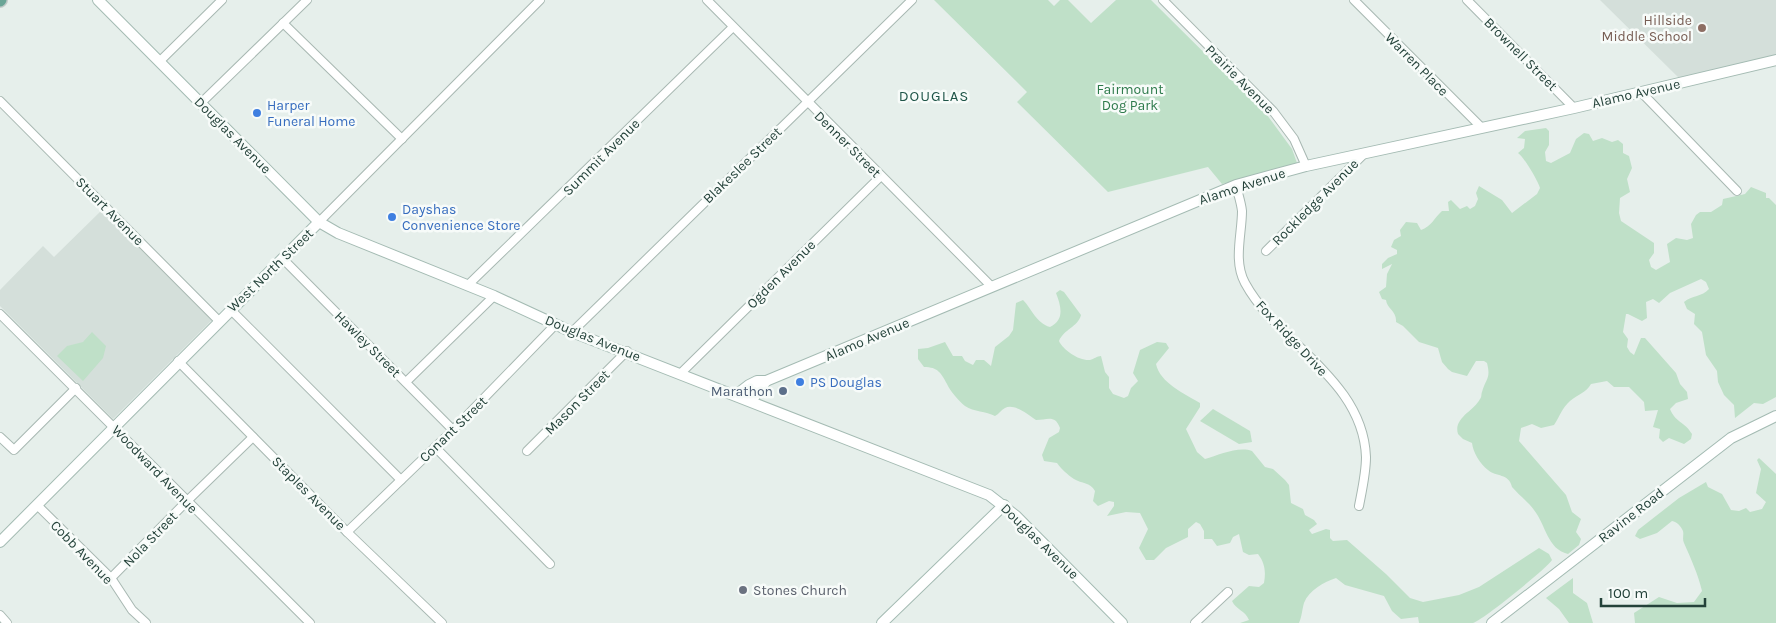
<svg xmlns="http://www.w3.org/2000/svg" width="1776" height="623" viewBox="0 0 1776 623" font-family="Karla,sans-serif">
<rect width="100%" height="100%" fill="#e6efeb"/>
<g fill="#d4dfda">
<path d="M1600 0H1776V56L1679 78Z"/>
<path d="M103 209 210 315 212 320 113 419 0 306V290L43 246 54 257Z"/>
</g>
<g fill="#bfe0c8">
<path d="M934 0H1048L1054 6 1060 0H1068L1091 23 1116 0H1151L1267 115 1292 149 1297 163 1222 184 1208 167 1108 192 1017 102 1027 92Z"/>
<path d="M1546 128 1549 131V145L1545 152 1546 161 1551 163 1570 153 1576 139 1584 133 1589 134 1593 141 1602 138 1612 142 1618 140 1623 144V153L1629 156 1632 168 1627 179 1630 192 1620 198 1619 213 1621 221 1654 243V253L1649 260 1651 267 1656 270 1670 262 1667 244 1676 238 1687 240 1693 238 1691 224 1696 215 1700 212H1711L1722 205 1723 199 1745 194 1751 187 1766 193V198H1769L1776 205V397L1763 404 1754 403 1735 418 1734 405 1724 395 1718 382 1717 371 1706 355 1702 332 1694 324 1695 314 1687 309 1684 302C1692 295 1702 297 1709 289L1706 282 1701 279 1670 293 1659 303 1653 299 1646 302 1647 318 1642 321 1628 314H1626L1623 332 1628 339 1627 347 1630 352 1634 355 1641 338H1645L1676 373 1680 384 1687 392 1688 399 1676 403 1670 409C1675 422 1685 422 1692 434L1691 439 1684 444 1669 438 1663 442 1659 438 1660 429 1653 427 1658 410 1645 411 1644 402 1629 387H1614L1607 381 1591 384C1586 393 1578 394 1570 401 1562 408 1560 416 1554 425L1541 428 1532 424 1521 428 1519 441 1566 495 1572 512 1581 519 1576 532 1581 539 1579 545 1568 554C1547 549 1546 525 1534 510 1528 502 1519 495 1512 487 1509 473 1496 477 1488 470 1480 464 1473 452 1472 443L1463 439 1458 434C1453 418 1474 411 1480 399 1482 397 1481 394 1482 392 1486 378 1491 379 1487 363L1484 361H1476L1467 376 1452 372 1448 369 1442 362 1438 348 1419 342 1403 326 1396 322C1397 311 1387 309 1386 300L1382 299 1379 292 1386 287 1387 274 1392 264 1382 269V264L1388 258 1397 254V250L1391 247 1394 240 1401 236 1400 230 1406 222 1417 223 1421 230C1431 227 1435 217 1442 211H1449L1448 202 1451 200 1460 209 1467 206 1470 209 1475 206 1478 199 1476 193 1479 186 1502 200 1512 213 1537 194 1540 188C1538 181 1524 157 1518 153L1524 148 1525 139 1517 138 1525 131Z"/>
<path d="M1060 290 1064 292 1081 315C1078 327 1064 329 1059 341 1063 350 1079 361 1090 360 1094 359 1097 356 1101 356L1105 372 1109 377V388L1113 394 1124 398 1128 396 1131 388 1138 381 1133 373 1140 350 1157 342 1166 343 1169 348 1156 364C1160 383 1185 394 1200 403V407L1186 429 1197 452 1205 459C1219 455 1238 446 1252 451L1265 467 1273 469 1285 480 1289 485 1291 503 1303 509 1305 515 1314 520 1317 524 1309 530 1312 534 1326 529 1330 530V538L1333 541 1347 540 1386 574 1410 598 1423 602 1459 595 1479 587 1539 548 1549 554 1552 560C1546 569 1483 620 1473 623 1460 623 1434 623 1419 623L1418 617 1401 619 1392 611 1384 596 1345 585 1336 578C1324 582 1309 590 1304 603 1302 610 1302 616 1299 623H1240L1249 620C1245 610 1236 610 1232 601L1249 586 1259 587 1264 583C1266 572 1265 563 1258 554L1249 555 1243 552 1239 534 1233 537 1230 543 1217 546 1212 539H1204V531L1200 524 1196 522 1188 529V537L1166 548 1154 560H1146L1139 548 1148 529 1140 513 1126 512 1107 516 1114 506V502L1109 501 1098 506 1093 501 1095 491C1090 482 1082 484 1074 479 1067 474 1062 470 1057 463L1044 461 1042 455 1049 438 1059 432 1060 428C1055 414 1047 420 1036 420 1029 415 1014 403 1005 408 1001 410 999 414 995 416 986 411 974 412 965 406 959 401 950 391 947 384 941 373 938 367 924 367L918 359V349L928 348 945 342 953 356H962L965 361 973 365 976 360H984L991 366 995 347 1009 336 1013 330 1016 303 1023 300C1032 309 1036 323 1050 327 1065 320 1061 306 1056 293Z"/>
<path d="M92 332 106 346 103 358 83 381 57 356 67 346 83 342Z"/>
<path d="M1213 409 1250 431 1252 442 1239 444 1200 421Z"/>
<path d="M1759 458 1776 474V623H1635L1634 613 1659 597 1677 603 1694 602 1702 591C1698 574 1691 559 1684 543 1682 539 1684 535 1683 531 1681 526 1677 522 1672 521L1657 533 1640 539 1635 536 1638 530 1679 498 1706 482 1708 487 1722 494 1731 510 1739 511 1746 508 1750 512 1762 509 1766 502 1756 493 1761 469 1757 460Z"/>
<path d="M1573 578V593L1587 603 1593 623H1569L1559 609 1546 598Z"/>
</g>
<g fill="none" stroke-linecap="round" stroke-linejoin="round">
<g stroke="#a8b8b2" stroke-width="10">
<g id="street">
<path d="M707 0 991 286"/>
<path d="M1163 0 1273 111 1294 139 1306 166"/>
<path d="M1354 0 1481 127"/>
<path d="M1467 0 1574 108"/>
<path d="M283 23 402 139"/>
<path d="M160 61 222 0"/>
<path d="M1641 92 1737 191"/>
<path d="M0 101 219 321"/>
<path d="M201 103 307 0"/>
<path d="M1236 185C1238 194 1241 202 1242 211 1242 234 1233 261 1245 283 1278 344 1363 379 1366 457 1366 473 1362 490 1359 506"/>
<path d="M319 222 540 0"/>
<path d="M1266 251 1364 154"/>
<path d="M282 258 453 430"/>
<path d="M468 285 733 27"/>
<path d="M230 309 401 480"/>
<path d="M0 314 310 623"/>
<path d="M572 332 912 0"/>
<path d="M178 361 347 532 442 623"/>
<path d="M681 373 881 176"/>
<path d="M406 382 494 296"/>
<path d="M0 437 14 450 76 388"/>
<path d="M435 447 550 564"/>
<path d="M527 451 627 351"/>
<path d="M37 505 111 578 132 610 146 623"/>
<path d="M347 532 453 430 556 324"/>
<path d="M111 578 186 502 253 437"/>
<path d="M0 615 7 623"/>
<path d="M1195 623 1228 592"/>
</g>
</g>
<g stroke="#a4bbb3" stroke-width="12">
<g id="secondary">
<path d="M98 0 319 222 338 233 494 296 572 332 989 495 1016 516 1122 623"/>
<path d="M736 395 749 385 757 381H766L1236 185 1306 166 1574 108 1776 60"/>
<path d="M751 401 766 381"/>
<path d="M0 542 319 222"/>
<path d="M882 623 1004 505"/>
<path d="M1492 623 1731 438 1776 416"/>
</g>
</g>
<g stroke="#c2cac8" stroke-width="14">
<path id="primary" d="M0 1 1 0"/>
</g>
<use href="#street" stroke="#fff" stroke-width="8"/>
<use href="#secondary" stroke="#fff" stroke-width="10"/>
<use href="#primary" stroke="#6aa596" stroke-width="11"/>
</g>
<circle fill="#8d6e63" stroke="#f7fbf9" stroke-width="2" cx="1702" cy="28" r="5"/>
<g fill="#3f7fe0" stroke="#f7fbf9" stroke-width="2">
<circle cx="257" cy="113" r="5"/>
<circle cx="392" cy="217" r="5"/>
<circle cx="800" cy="382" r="5"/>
</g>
<circle fill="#5c6f8a" stroke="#f7fbf9" stroke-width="2" cx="783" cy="391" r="5"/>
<circle fill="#6b7280" stroke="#f7fbf9" stroke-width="2" cx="743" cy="590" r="5"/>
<g text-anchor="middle" stroke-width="5" stroke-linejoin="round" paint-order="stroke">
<g font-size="14" fill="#785e54" stroke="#f7fbf9" text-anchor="end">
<text x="1692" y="25">Hillside<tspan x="1692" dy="16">Middle School</tspan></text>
</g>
<g font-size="14" fill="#24423a" stroke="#f7fbf9">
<text transform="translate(1521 54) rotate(45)" y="5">Brownell Street</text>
<text transform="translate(1417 64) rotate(45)" y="5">Warren Place</text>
<text transform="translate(1240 79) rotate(45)" y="5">Prairie Avenue</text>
<text transform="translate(1636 93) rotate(-13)" y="5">Alamo Avenue</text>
<text transform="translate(233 135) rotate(45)" y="5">Douglas Avenue</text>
<text transform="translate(848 144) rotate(45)" y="5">Denner Street</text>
<text transform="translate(601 157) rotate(-45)" y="5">Summit Avenue</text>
<text transform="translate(742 165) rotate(-44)" y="5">Blakeslee Street</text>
<text transform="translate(1242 186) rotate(-18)" y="5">Alamo Avenue</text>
<text transform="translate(1315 202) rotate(-45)" y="5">Rockledge Avenue</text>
<text transform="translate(110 211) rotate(45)" y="5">Stuart Avenue</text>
<text transform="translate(270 270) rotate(-44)" y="5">West North Street</text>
<text transform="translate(781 274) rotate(-45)" y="5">Ogden Avenue</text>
<text transform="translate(593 338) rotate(22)" y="5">Douglas Avenue</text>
<text transform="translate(1292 338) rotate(47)" y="5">Fox Ridge Drive</text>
<text transform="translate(867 339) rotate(-23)" y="5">Alamo Avenue</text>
<text transform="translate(368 344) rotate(45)" y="5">Hawley Street</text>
<text transform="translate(577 402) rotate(-45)" y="5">Mason Street</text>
<text transform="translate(453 429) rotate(-44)" y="5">Conant Street</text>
<text transform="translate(155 469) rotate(46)" y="5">Woodward Avenue</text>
<text transform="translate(309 493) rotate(45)" y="5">Staples Avenue</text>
<text transform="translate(1631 515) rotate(-38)" y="5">Ravine Road</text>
<text transform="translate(150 539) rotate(-46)" y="5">Nola Street</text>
<text transform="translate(1040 541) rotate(44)" y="5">Douglas Avenue</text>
<text transform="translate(82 552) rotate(46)" y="5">Cobb Avenue</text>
</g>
<g font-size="14" fill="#2d7a4b" stroke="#f7fbf9">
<text x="1130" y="94">Fairmount<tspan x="1130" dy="16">Dog Park</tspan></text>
</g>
<g font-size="14" fill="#366cbe" stroke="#f7fbf9" text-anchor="start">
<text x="267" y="110">Harper<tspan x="267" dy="16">Funeral Home</tspan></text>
<text x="402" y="214">Dayshas<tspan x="402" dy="16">Convenience Store</tspan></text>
<text x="810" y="387">PS Douglas</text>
</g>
<g font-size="14" fill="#4e5e75" stroke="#f7fbf9" text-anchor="end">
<text x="773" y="396">Marathon</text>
</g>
<g font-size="14" fill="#5b616d" stroke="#f7fbf9" text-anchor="start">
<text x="753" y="595">Stones Church</text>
</g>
<g font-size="15" letter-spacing="1" fill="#1f5548" stroke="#f7fbf9">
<text x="934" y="101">DOUGLAS</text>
</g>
</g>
<path d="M1601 598v8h104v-8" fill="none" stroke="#24423a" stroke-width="2.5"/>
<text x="1608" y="598" font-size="15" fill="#24423a" stroke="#f7fbf9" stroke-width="4" paint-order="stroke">100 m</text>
</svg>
